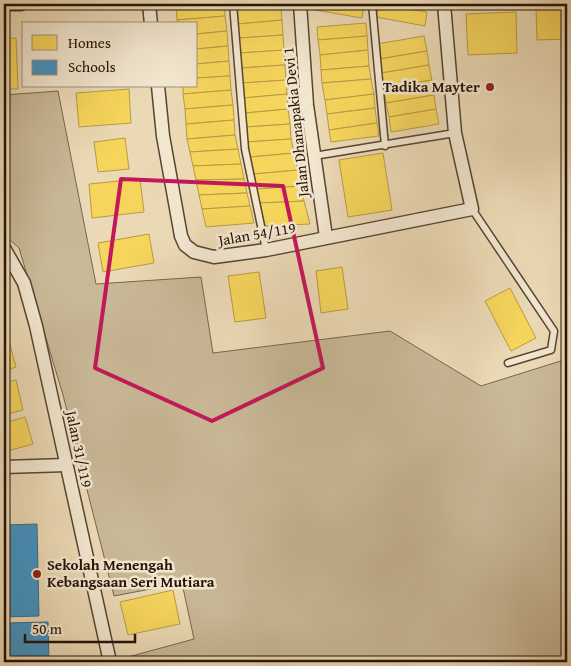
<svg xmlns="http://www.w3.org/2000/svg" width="571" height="666" viewBox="0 0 571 666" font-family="'Gentium Book Plus',serif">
<rect width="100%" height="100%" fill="#ebd9b5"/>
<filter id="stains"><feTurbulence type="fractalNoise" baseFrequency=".004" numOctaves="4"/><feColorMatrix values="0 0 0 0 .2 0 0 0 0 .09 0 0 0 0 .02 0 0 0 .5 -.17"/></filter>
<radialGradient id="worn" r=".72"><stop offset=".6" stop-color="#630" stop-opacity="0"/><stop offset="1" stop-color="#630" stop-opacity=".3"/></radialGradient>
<path fill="#c9b897" stroke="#76664f" d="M58 91 96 284 201 277 213 353 390 331 481 386 567 359V662H129L128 657 194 639 182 583 114 596 63 395 19 248 4 235V95Z"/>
<g fill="#f6d55c" stroke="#b79b42">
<path d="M198 4H224L225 16 177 20 176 6Z"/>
<path d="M316 4H364L362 18 315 10Z"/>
<path d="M379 4 427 12 425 26 376 17Z"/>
<path d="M281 5 282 20 238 24 237 9Z"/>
<path d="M567 8V39L537 40 536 9Z"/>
<path d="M516 12 517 53 468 55 466 14Z"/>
<path d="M225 16 227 31 196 34V24H178L177 20Z"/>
<path d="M282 20 283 35 239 38 238 24Z"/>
<path d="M366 23 367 36 318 40 317 27Z"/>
<path d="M227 31 228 46 196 49V34Z"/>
<path d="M283 35 284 50 240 53 239 38Z"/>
<path d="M367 36 368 50 320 55 318 40Z"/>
<path d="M424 36 427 51 379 59 377 44Z"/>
<path d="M4 38H16L18 89H4Z"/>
<path d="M228 46 229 61 196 64V49Z"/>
<path d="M284 50 285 65 241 68 240 53Z"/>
<path d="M368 50 369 66 321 70 320 55Z"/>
<path d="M427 51 429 65 381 73 379 59Z"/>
<path d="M229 61 230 76 196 78V64Z"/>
<path d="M285 65 286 80 242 83 241 68Z"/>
<path d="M429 65 432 80 384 88 381 73Z"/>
<path d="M369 66 371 79 322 83 321 70Z"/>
<path d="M230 76 231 90 183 94V86H196V78Z"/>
<path d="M371 79 374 94 325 100 322 83Z"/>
<path d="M286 80 287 94 243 98 242 83Z"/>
<path d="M432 80 434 95 386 103 384 88Z"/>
<path d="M129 89 131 123 79 127 76 93Z"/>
<path d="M231 90 233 105 185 109 183 94Z"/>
<path d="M287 94 288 109 245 113 243 98Z"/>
<path d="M374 94 375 108 327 114 325 100Z"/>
<path d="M434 95 436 109 389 117 386 103Z"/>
<path d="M233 105 234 120 186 124 185 109Z"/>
<path d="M375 108 377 123 329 130 327 114Z"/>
<path d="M288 109 290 124 246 127 245 113Z"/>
<path d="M436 109 439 124 391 132 389 117Z"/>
<path d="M234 120 235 135 187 139 186 124Z"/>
<path d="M377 123 379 136 331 142 329 130Z"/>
<path d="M290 124 291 139 246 142V127Z"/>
<path d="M235 135 238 149 190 152 187 139Z"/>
<path d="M125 138 129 169 98 172 94 142Z"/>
<path d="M291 139 294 153 250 157 246 142Z"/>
<path d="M238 149 241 164 193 166 190 152Z"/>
<path d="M294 153 298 170 254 174 250 157Z"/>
<path d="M383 153 392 210 348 217 339 160Z"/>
<path d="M241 164 244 179 196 180 193 166Z"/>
<path d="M298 170 301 186 257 189 254 174Z"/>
<path d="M140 179 144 212 92 218 89 184Z"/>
<path d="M244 179 247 193 199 195 196 180Z"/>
<path d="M301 186 304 201 260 203 257 189Z"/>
<path d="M247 193 250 206 202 209 199 195Z"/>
<path d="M304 201 310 224 265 226 260 203Z"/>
<path d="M250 206 254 223 206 227 202 209Z"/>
<path d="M149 234 154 263 103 272 98 243Z"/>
<path d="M342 267 348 309 321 313 316 271Z"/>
<path d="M259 272 266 318 235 322 228 276Z"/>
<path d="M510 288 536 338 511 351 485 301Z"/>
<path d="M9 341 16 367 4 371V342Z"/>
<path d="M16 380 23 410 4 415V383Z"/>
<path d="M25 417 33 444 4 452V423Z"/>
<path d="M173 590 180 624 128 635 120 602Z"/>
</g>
<g fill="#4393c3" stroke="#396d8b">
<path d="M37 524 39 616 4 617V525Z"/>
<path d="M48 622 49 662H5L4 623Z"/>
</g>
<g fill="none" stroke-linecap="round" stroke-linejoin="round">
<g stroke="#554532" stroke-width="9">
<g id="service">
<path d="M233 4 245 149 266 250"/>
<path d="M372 4 385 146"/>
<path d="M314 156 455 133"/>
<path d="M472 209 554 331 551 350 508 363"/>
</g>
</g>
<g stroke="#554532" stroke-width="15">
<g id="minor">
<path d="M4 4H21"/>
<path d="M149 4 151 24"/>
<path d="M300 4 307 105 326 237"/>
<path d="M158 86 163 136 181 236 185 245 194 252 214 257 266 250 472 209 455 133 444 4"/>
<path d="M4 248 24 283 36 326 110 662"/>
<path d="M4 467 66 465"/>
</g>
</g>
<use href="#service" stroke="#f2e6cf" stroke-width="6"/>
<use href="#minor" stroke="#f2e6cf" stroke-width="12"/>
</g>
<path fill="none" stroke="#c2185b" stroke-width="4" stroke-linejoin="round" d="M121 179 283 186 323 368 212 421 95 368Z"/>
<g fill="#8f2418" stroke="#f2e6cf" stroke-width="2">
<circle cx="490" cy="87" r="5"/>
<circle cx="37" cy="574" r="5"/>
</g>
<g text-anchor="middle" stroke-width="5" stroke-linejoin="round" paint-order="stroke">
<g font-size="15" font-weight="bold" fill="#231407" stroke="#f2e6cf" text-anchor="end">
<text x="480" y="92">Tadika Mayter</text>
<text x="47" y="570" text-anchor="start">Sekolah Menengah<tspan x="47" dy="17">Kebangsaan Seri Mutiara</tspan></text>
</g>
<g font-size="15" fill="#231407" stroke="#f2e6cf">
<text transform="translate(296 122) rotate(-96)" y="5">Jalan Dhanapakia Devi 1</text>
<text transform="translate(257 234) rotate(-10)" y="5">Jalan 54/119</text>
<text transform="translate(79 449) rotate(78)" y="5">Jalan 31/119</text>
</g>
</g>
<rect width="571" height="666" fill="none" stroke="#ebd9b5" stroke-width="20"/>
<rect x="5" y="5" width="561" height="656" fill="none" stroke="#231407" stroke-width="2.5"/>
<rect x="10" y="10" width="551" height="646" fill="none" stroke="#231407"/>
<rect x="22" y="22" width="175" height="65" fill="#f2e6cf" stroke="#9f927f"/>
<rect x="32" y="35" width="25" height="15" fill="#f6d55c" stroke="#9f927f"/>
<text x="68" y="48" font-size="15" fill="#231407">Homes</text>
<rect x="32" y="60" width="25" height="15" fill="#4393c3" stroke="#9f927f"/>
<text x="68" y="72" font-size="15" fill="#231407">Schools</text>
<path d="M25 634v8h110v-8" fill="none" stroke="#231407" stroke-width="2.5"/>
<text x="32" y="634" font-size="15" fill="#231407" stroke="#f2e6cf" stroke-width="4" paint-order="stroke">50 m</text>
<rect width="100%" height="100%" filter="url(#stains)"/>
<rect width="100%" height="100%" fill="url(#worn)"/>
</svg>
